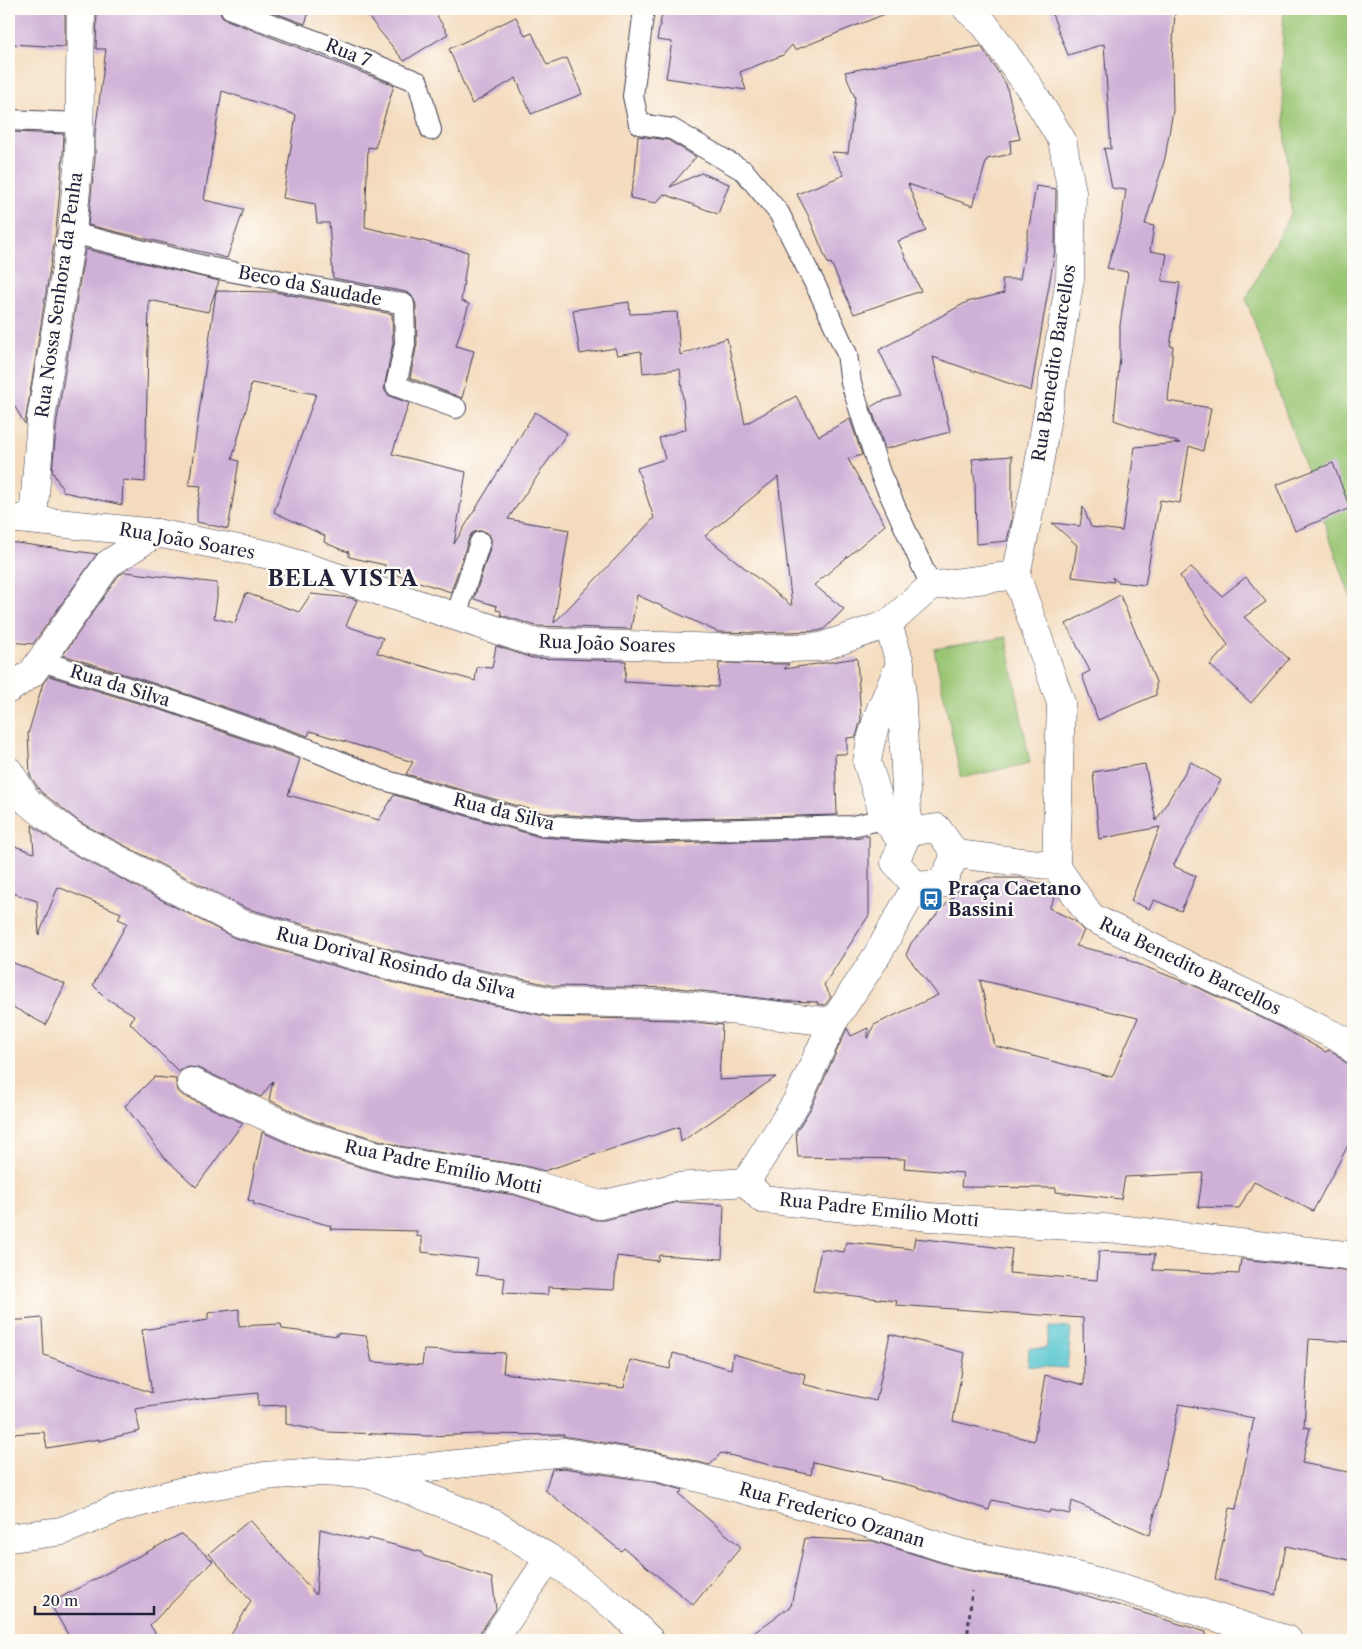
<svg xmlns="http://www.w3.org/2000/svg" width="1362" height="1649" viewBox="0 0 1362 1649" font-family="'Libre Caslon Text',serif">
<rect width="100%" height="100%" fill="#fdfcf7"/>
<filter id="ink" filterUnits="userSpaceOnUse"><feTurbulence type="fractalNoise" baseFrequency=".02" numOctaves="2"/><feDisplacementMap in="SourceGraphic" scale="10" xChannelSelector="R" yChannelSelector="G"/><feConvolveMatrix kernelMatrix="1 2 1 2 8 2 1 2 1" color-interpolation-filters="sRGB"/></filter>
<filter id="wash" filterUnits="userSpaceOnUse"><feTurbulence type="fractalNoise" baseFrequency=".0096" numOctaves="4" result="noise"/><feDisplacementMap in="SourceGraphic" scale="20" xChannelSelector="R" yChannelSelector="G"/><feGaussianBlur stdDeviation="1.12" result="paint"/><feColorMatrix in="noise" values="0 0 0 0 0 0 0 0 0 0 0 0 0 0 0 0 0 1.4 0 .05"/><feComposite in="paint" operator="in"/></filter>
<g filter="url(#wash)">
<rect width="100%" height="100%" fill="#f4dbbe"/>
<g fill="#9ac673" stroke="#5e7457">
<path d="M1284 9H1353V604L1246 299 1291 212 1281 72Z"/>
<path d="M1006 637 1030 763 961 778 934 649Z"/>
</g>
<path fill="#5ac7d0" stroke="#3e7486" d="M1050 1327 1071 1328 1067 1368 1028 1366 1029 1348 1046 1349Z"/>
<g id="blocks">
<g fill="#cfb0d7" fill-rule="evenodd">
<path d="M9 9 36 10V9H65V47L9 44Z"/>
<path d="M97 9H219L222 16 227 20 394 85 375 148 368 147 365 227 468 252 461 301 469 304 456 346 474 351 462 398 410 378 417 344 416 304 411 295 406 292 333 278 329 223H317L315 204 283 198 296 115 222 91 204 200 244 209 227 258 88 225 95 157V133L106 49H96Z"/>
<path d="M264 9H310L305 24Z"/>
<path d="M362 9H433L448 34 404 61Z"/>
<path d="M663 9H895V10L795 50 792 45 783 55 740 72 746 90 666 78 672 42 657 40Z"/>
<path d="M1050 9H1175L1172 61 1173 110 1165 158 1145 224 1154 226 1150 251 1167 254 1162 281 1180 283 1170 346H1173L1168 401 1211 408 1203 451 1189 446 1180 503 1160 500 1145 585 1118 582 1112 577 1114 582 1072 577 1077 545 1052 523 1080 526 1083 507 1091 527 1122 531 1135 447 1180 443 1114 420 1120 357V325L1128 272 1107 268 1121 223 1126 190 1112 188 1104 148 1111 149 1104 44 1068 55Z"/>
<path d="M516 17 525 36 532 33 547 65 567 58 582 94 531 114 516 78 472 104 449 49Z"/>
<path d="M981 46 1006 84 1020 139 1010 141 1011 154 987 159 973 206 908 184 926 231 898 241 921 291 854 314 831 263 828 264 809 217 797 194 844 175 831 152 848 153 855 98 845 72Z"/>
<path d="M9 132 64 134 63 155 56 231 25 424 9 397Z"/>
<path d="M638 136 668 140 696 157 670 187 701 173 729 184 718 214 664 194 656 203 630 198 635 173Z"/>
<path d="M1036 186 1056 189 1055 250 1031 391 933 357 950 432 885 449 871 407 879 402 901 396 879 350 967 302 1004 293 1002 279H1020Z"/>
<path d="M85 249 219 281 208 312 149 300 145 482 123 480 122 505 64 492 52 471 57 420Z"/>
<path d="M216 291 275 292 392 314 393 343 384 389 387 394 392 397 409 403 392 454 466 472 454 544 535 412 567 433 508 519 569 530 554 623 654 518 637 468 665 459 659 438 686 429 680 369 643 373 641 351 617 355 615 348 580 354 573 310 629 302 630 314 677 312 680 355 727 338 745 424 796 396 819 436 850 419 862 455 848 459 885 525 814 585 844 609 824 629 818 631 756 633 718 632 637 595 631 629 536 626 501 615V611L496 610 497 606 474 599 491 545V539L489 534 484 531H477L472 533 469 538 451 592 384 571 385 565 349 557V552L342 550 324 542 325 536 274 512 316 394 251 383 249 399 232 459 239 461 228 529 197 522V509L201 486 189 485ZM778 477 787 563 792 606 705 536Z"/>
<path d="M1012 456V519L1007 541 976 544 975 482 972 459Z"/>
<path d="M1333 463 1350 508 1295 531 1276 485Z"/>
<path d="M9 542 97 554 33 644 9 642Z"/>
<path d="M1191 567 1222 596 1246 577 1266 602 1244 617 1289 659 1251 703 1210 665 1228 645 1180 576Z"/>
<path d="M125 572 217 583V597L214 618 235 623 246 593 299 612 311 594 351 598 357 600 346 626 383 638 377 653 475 681 477 667 492 668 496 646 532 658 626 661 625 671H626L624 682 718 687 719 663 789 664 784 669 857 658 861 719 856 737 847 738V754H835L837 815 637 820 543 813 406 774 413 762 310 731 308 736 175 690 63 655 119 575Z"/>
<path d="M1120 595 1156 682V695L1098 720 1082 675 1090 671 1066 624Z"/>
<path d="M49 676 167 712 300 759 288 795 379 820 394 795 540 837 637 844 852 838 869 836V915L824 985 831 997 825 1005 817 1004 818 1002 783 1001 678 988 554 986 407 954 245 908 81 823 40 791 30 775 28 734 43 683Z"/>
<path d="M1191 762 1221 780 1173 866 1196 876 1181 911 1154 900 1149 909 1131 901 1160 827 1099 839 1093 772 1145 764 1156 821Z"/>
<path d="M32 825 66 850 235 938 399 984 549 1017 675 1020 722 1025 719 1080 776 1077 681 1142 679 1127 544 1171 521 1165 399 1146 314 1121 269 1100 273 1081 261 1097 198 1068 189 1067 182 1069 179 1072 130 1023 134 1015 106 998 93 985 127 923 118 919 121 913 58 887 39 935 37 901 9 892V844L34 853Z"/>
<path d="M988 878H1022L1052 887 1056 894 1049 908 1075 921 1084 931 1076 946 1128 958V960L1197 987 1283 1028 1326 1052 1328 1050 1335 1053 1342 1060 1348 1064H1353V1136L1313 1211 1254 1182 1239 1208 1198 1207 1203 1173 1125 1177 1121 1199 1056 1192V1188L961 1187 963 1173 904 1168 905 1159 798 1157 796 1132 811 1108 847 1028 851 1036 868 1028V1039L874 1025 938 995 906 955 911 943 960 889ZM980 980 1138 1018 1112 1077 995 1046Z"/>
<path d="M9 961 65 984 46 1025 9 1005Z"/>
<path d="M154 1077 176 1079V1084L178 1091 184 1096 243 1123 196 1187 165 1158 125 1106Z"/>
<path d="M262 1132 305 1151 392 1176 515 1195 596 1220H604L678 1202 724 1205 722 1259 659 1255 658 1261 617 1256 614 1290 548 1287V1295L503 1293 505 1278 476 1275 478 1259 422 1252V1237L416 1236 417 1231 330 1229 331 1226 253 1204 254 1202 248 1200Z"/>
<path d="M915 1238 1012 1249 1009 1273 1097 1280 1099 1251 1155 1254 1153 1270 1239 1274 1241 1259 1353 1271V1342L1309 1339 1304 1427 1310 1428 1302 1463 1353 1473V1561L1286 1546 1276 1595 1215 1579 1230 1508 1236 1509 1254 1418 1179 1404 1150 1535 1072 1501 1070 1514 1050 1510 1049 1513 992 1500 989 1510 913 1486 880 1479 881 1477 813 1462 811 1475 721 1453 710 1465 659 1452 563 1436 564 1435 478 1434 429 1436 328 1432 286 1424V1405L258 1406V1393L207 1398 135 1409 140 1431 99 1441V1439L47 1448 44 1432 9 1434V1321L42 1318 44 1355 152 1393 142 1330 208 1320V1313L239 1309V1326L281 1324 282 1329 337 1336V1333L366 1336 372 1362 422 1365 424 1350 505 1353 503 1373 624 1388 630 1360 670 1369 673 1353 731 1369 733 1354 805 1374 803 1384 876 1401 890 1334 965 1353 953 1421 1034 1441 1045 1375 1084 1385 1083 1318 896 1305 897 1301 813 1291 821 1249 844 1252 846 1242 913 1249Z"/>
<path d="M564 1468 653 1482 683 1490 679 1494 741 1547 693 1605 624 1548 621 1551 545 1490 552 1469Z"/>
<path d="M250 1520 316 1595 320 1529 367 1541 368 1538 421 1552 424 1556 492 1578 496 1609 481 1631 479 1640H228L251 1601 209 1554Z"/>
<path d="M181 1534 213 1561 150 1625 160 1640H71L50 1603Z"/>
<path d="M805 1538 873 1541 961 1569 1058 1587 1206 1632 1205 1640H744L791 1606Z"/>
</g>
</g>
</g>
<g filter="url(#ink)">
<use href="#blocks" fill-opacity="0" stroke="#423e4f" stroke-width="1"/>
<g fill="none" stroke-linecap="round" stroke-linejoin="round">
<g stroke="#423e4f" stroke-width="22">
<g id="lane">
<path d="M231 9 327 45 418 82 431 130"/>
<path d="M644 9 633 96 639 124 672 129 744 171 779 213 821 296 847 354 851 383 880 473 931 586"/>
<path d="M9 120 80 123"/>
<path d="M72 233 208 267 404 304 405 344 396 386 456 408"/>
<path d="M456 616 480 542"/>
<path d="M41 661 171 701 317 752 384 780 541 825 637 832 852 826 885 819"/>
</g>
</g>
<g stroke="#423e4f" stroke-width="29">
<g id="street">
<path d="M9 518 156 533 270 555 533 642 756 649 821 647 888 624 931 586 1016 575 1038 470 1070 279 1072 192 1062 140 1030 88 985 25 967 9"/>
<path d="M33 520 41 418 72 233 79 156 81 9"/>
<path d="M1016 575 1061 703 1056 866"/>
<path d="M888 624 900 663 908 832 895 862 916 886"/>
<path d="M897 671 878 716 871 740 867 762 885 819 903 843"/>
<path d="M9 689 32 673 108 564 156 533"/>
<path d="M9 771 28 802 73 836 239 923 403 969 552 1002 676 1004 833 1022"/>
<path d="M908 832 937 828 956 854"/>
<path d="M956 854 1056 866 1091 917 1207 975 1344 1040 1353 1049"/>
<path d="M916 886 941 884 956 854"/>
<path d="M191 1082 309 1136 396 1161 519 1180 600 1205 676 1187 746 1182 762 1199 929 1217 1118 1229 1353 1256"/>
<path d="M746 1182 797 1101 833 1022 876 957 916 886"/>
<path d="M368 1474 564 1452 656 1467 841 1515 964 1554 1061 1572 1123 1588 1288 1640"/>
<path d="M494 1640 549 1558"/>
</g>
</g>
<g stroke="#423e4f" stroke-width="29">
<path id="secondary" d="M9 1538 62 1531 116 1509 183 1491 265 1476 315 1472 368 1474 495 1524 549 1558 620 1611 650 1640"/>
</g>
<path stroke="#423e4f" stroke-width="3" stroke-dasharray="4 4" stroke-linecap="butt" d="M967 1640 972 1591"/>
<use href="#lane" stroke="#fff" stroke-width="20"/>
<use href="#street" stroke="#fff" stroke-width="28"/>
<use href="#secondary" stroke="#fff" stroke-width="28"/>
</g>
</g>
<defs>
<g id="bus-square" transform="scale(1.25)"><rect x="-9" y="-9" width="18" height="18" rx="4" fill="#1f6fb2" stroke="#fdfcf7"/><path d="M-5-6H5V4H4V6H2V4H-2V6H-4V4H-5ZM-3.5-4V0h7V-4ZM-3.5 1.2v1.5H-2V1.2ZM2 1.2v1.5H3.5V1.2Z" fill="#fff"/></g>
</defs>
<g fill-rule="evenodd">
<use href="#bus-square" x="931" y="899"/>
</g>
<g text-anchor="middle" stroke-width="4.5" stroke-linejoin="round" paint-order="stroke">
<g font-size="18" fill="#22223b" stroke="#fdfcf7">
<text transform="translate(348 53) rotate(22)" y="6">Rua 7</text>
<text transform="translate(310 286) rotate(11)" y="6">Beco da Saudade</text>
<text transform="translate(59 295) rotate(-82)" y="6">Rua Nossa Senhora da Penha</text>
<text transform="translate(1054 363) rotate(-81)" y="6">Rua Benedito Barcellos</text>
<text transform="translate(187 541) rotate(10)" y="6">Rua João Soares</text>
<text transform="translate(607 644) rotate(2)" y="6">Rua João Soares</text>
<text transform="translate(120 686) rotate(17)" y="6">Rua da Silva</text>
<text transform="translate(504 812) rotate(14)" y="6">Rua da Silva</text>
<text transform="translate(396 963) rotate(14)" y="6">Rua Dorival Rosindo da Silva</text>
<text transform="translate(1190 966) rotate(26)" y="6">Rua Benedito Barcellos</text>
<text transform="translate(443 1167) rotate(12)" y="6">Rua Padre Emílio Motti</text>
<text transform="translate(879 1210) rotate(6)" y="6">Rua Padre Emílio Motti</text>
<text transform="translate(832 1515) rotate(16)" y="6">Rua Frederico Ozanan</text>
</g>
<g font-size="18" font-weight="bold" fill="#22223b" stroke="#fdfcf7" text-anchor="start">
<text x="948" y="895">Praça Caetano<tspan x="948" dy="21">Bassini</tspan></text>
</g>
<g font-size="22" font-weight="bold" letter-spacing="1" fill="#22223b" stroke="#fdfcf7">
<text x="343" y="586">BELA VISTA</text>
</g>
</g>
<rect width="1362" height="1649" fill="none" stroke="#fdfcf7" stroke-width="30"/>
<path d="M35 1606v8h119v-8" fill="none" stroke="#22223b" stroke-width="2.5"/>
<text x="42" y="1606" font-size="15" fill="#22223b" stroke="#fdfcf7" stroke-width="4" paint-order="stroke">20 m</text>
</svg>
